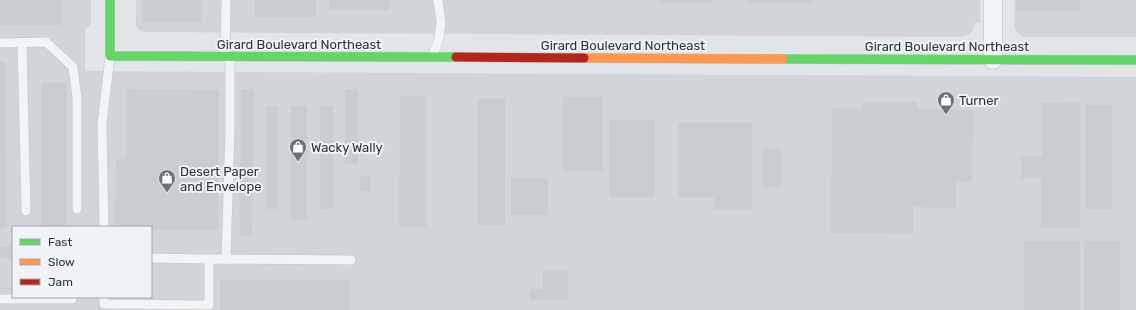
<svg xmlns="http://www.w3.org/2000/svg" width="1136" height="310" viewBox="0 0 1136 310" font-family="Rubik,sans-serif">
<rect width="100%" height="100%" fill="#e2e5e7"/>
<g fill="#d0d5da" fill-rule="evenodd">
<path d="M0 0H91V24L85 29V71L1136 77V310H0ZM13 227H151V297H13Z"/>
<path d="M136 0H980V23H975L973 30 969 35 962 37 144 32 138 29 136 25Z"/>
<path d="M1014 0H1136V37H1023L1017 33 1014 25Z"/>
</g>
<g fill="#cacdcf">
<rect x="0" y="0" width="62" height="25"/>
<rect x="142" y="0" width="60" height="22"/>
<rect x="255" y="0" width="61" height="17"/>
<rect x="329" y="0" width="60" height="10"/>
<rect x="660" y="0" width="53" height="3"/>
<rect x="749" y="0" width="62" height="3"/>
<rect x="1016" y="0" width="64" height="11"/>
<path d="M5 61 7 228 0 229V62Z"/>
<rect x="41" y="83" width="26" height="144"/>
<path d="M127 89 219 90 218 230H151V227H115L116 159H126Z"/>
<path d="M241 89H254L252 236H240Z"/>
<rect x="345" y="89" width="13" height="75"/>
<path d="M400 96H426V227H399Z"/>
<rect x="563" y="97" width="40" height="74"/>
<rect x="477" y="99" width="28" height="126"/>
<path d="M862 102H917V109L973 110 972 182H956V208L913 207V234L831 233 832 108 862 109Z"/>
<path d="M1080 102V228H1041V178H1021V156H1042L1041 103Z"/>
<rect x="1085" y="105" width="27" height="104"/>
<rect x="266" y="106" width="12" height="103"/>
<rect x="291" y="106" width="16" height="114"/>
<rect x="320" y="106" width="13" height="103"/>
<rect x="609" y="120" width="46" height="77"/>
<path d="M678 123H752V210H714V197H678Z"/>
<rect x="762" y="149" width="19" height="38"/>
<rect x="360" y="176" width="11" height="15"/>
<rect x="511" y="178" width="37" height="37"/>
<rect x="1024" y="241" width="56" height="69"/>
<rect x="1084" y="241" width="36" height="69"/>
<path d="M13 246V258H0V247Z"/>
<path d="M543 270H568V300H530V289H543Z"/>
<rect x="220" y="280" width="129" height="30"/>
</g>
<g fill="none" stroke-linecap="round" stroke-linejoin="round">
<g stroke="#c0c3c5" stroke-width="10">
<g id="lane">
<path d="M0 43 46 42 73 67 77 98V209"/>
<path d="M22 43 26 211"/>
<path d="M225 57 226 0"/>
<path d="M432 57 439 39 441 22 438 0"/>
<path d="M104 227 102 124 110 56"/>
<path d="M151 258 209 259"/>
<path d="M226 259 230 130V57"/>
<path d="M104 297V304L209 305V259L351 260"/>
<path d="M0 299H72"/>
</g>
</g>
<g stroke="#c0c3c5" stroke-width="19">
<path id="street" d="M993 60V0"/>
</g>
<g stroke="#c0c3c5" stroke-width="10">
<g id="fast">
<path d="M110 0V56L456 57"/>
<path d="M783 59 1136 60"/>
</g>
</g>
<g stroke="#c0c3c5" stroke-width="10">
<path id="slow" d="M584 58 783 59"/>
</g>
<g stroke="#c0c3c5" stroke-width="10">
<path id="jam" d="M456 57 584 58"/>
</g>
<use href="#lane" stroke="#f1f3f4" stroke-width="9"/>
<use href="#street" stroke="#f1f3f4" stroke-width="18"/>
<use href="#fast" stroke="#63d668" stroke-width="9"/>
<use href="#slow" stroke="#ff974d" stroke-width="9"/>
<use href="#jam" stroke="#b3261e" stroke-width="9"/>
</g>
<defs>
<g id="shop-pin" transform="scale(0.9)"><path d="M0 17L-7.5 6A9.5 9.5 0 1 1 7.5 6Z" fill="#6a737a" stroke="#f0f3f6"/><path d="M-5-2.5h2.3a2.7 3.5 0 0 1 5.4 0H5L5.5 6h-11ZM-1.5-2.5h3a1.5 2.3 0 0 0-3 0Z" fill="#fff"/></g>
</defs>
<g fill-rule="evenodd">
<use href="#shop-pin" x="946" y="100"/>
<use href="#shop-pin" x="298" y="147"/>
<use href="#shop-pin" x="167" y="178"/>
</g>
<g text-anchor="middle" stroke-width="4" stroke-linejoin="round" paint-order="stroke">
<g font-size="13" fill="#293540" stroke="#f0f3f6">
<text x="299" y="49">Girard Boulevard Northeast</text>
<text x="623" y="50">Girard Boulevard Northeast</text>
<text x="947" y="51">Girard Boulevard Northeast</text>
</g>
<g font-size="13" fill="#293540" stroke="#f0f3f6" text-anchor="start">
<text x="959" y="105">Turner</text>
<text x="311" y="152">Wacky Wally</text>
<text x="180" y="176">Desert Paper<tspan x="180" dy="15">and Envelope</tspan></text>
</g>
</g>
<rect x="12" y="226" width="140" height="72" fill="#f0f3f6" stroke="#a0a7ad"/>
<rect x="20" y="239" width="20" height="6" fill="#63d668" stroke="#a0a7ad"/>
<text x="48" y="246" font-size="12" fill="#293540">Fast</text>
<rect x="20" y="259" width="20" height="6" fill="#ff974d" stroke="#a0a7ad"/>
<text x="48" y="266" font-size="12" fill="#293540">Slow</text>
<rect x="20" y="279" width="20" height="6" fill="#b3261e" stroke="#a0a7ad"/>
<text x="48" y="286" font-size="12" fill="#293540">Jam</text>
</svg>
